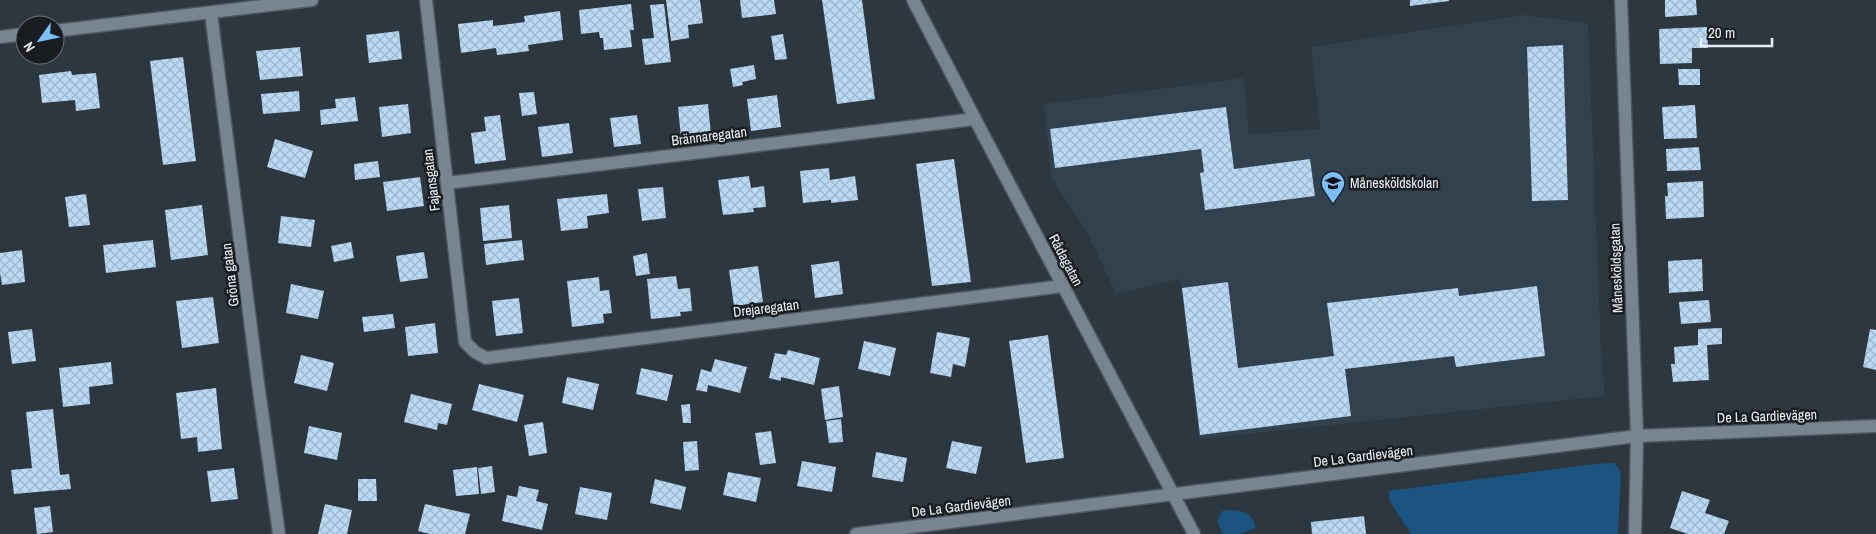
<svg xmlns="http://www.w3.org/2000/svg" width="1876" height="534" viewBox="0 0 1876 534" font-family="'Archivo Narrow',sans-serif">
<defs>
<pattern id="building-cross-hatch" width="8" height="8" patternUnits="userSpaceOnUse" patternTransform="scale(1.25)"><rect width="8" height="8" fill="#bad9f5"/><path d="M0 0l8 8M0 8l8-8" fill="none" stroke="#9db5ca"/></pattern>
</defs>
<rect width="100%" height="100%" fill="#2c3740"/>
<path fill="#31414e" d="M1523 15 1588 23 1601 349 1605 396 1199 439 1180 279 1116 294 1087 232 1051 177 1044 104 1244 78 1249 134 1320 129 1311 47Z"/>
<g fill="#1c5481">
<path d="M1614 463 1621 471 1618 534H1411L1389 500V491L1595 464Z"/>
<path d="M1231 510C1244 511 1254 513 1255 528L1240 534H1223L1217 522 1222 511Z"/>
</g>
<g fill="url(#building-cross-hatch)">
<path d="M666 0H700L703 23 688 25 689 38 671 41Z"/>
<path d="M740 0H774L776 14 742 18Z"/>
<path d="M822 0H862L875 99 837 104Z"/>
<path d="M1410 0H1449V1L1410 6Z"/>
<path d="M1665 0H1696L1697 15 1665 17Z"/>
<path d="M631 4 634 30H630L632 47 604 50 603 38H600L599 32 581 34 579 10Z"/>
<path d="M664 4 671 62 645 65 642 39 654 38 650 5Z"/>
<path d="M560 11 563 40 528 45 529 51 497 55 496 48 461 53 458 24 493 20V26L525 22 524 16Z"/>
<path d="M1707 27 1708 48H1692V63L1660 64 1659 29Z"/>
<path d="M399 31 402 59 369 63 366 35Z"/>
<path d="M783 34 787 59 775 60 771 36Z"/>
<path d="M1563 45 1568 200 1532 201 1527 47Z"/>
<path d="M300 47 303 76 260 80 256 51Z"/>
<path d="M183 57 196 161 163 165 150 61Z"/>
<path d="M754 65 756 79 742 82 743 85 733 87 730 69Z"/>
<path d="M1678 69H1700V85H1679Z"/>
<path d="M71 71 72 75 96 73 100 108 76 111 75 100 42 103 39 75Z"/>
<path d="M299 91 300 111 263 114 261 94Z"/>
<path d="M534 92 537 114 522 116 519 93Z"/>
<path d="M777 95 781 127 751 131 747 99Z"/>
<path d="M355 97 358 121 321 125 320 110 336 108 335 99Z"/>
<path d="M408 104 411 133 382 137 379 107Z"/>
<path d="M708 104 711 135 681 138 678 107Z"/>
<path d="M1695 105 1697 138 1664 139 1662 107Z"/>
<path d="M1226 107 1234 169 1310 159 1315 196 1205 210 1200 173 1204 172 1201 149 1055 168 1050 129Z"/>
<path d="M500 115 506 160 475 164 471 133 486 131 484 117Z"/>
<path d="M637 115 641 144 614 147 610 118Z"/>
<path d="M569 123 573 153 542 157 538 127Z"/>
<path d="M275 139 313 151 305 178 267 167Z"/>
<path d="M1699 147 1701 170 1667 171 1666 149Z"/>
<path d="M954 159 971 282 932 286 916 164Z"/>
<path d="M378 161 380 177 355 180 354 164Z"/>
<path d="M829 168 830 180 855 176 858 200 831 203V200L803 203 800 171Z"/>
<path d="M749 176 751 188 764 186 766 207 753 208 754 212 723 215 718 180Z"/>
<path d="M420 177 424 206 387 211 383 182Z"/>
<path d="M1703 181 1704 217 1666 219 1665 196H1668L1667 183Z"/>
<path d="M663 187 666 218 642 221 638 189Z"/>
<path d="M86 194 90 225 69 227 65 197Z"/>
<path d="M607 194 609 213 587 216 588 228 561 231 557 199Z"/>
<path d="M202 205 208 255 171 260 165 210Z"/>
<path d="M509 205 512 238 483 241 480 208Z"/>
<path d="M281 216 315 220 311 247 278 243Z"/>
<path d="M153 240 156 267 106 273 103 245Z"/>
<path d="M522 240 524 260 486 265 484 244Z"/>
<path d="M351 242 354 258 334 262 331 246Z"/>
<path d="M22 250 25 282 2 285 0 273V253Z"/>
<path d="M424 252 428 278 400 282 396 256Z"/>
<path d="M647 253 650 274 636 276 633 256Z"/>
<path d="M1702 259 1703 291 1669 293 1668 261Z"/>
<path d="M839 261 843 294 815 298 811 265Z"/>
<path d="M758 266 763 302 734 306 729 270Z"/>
<path d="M676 276 678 289 690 288 692 311 680 312 681 316 651 319 647 279Z"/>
<path d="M599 277 600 291 609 290 612 313 603 314 604 323 572 327 567 281Z"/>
<path d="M1228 282 1238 368 1334 356 1327 303 1458 288 1459 296 1537 286 1545 356 1456 367 1454 356 1345 369 1351 416 1200 435 1182 288Z"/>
<path d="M291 284 324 291 318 319 286 313Z"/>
<path d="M213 297 219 343 182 348 176 301Z"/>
<path d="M519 298 523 333 496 336 492 301Z"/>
<path d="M1709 300 1711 322 1681 324 1679 302Z"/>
<path d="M393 314 395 328 364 332 362 317Z"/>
<path d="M435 323 438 353 408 356 405 327Z"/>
<path d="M1722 328V344L1707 345 1709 380 1673 382 1671 364H1675L1674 347 1698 345V329Z"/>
<path d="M32 329 36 361 12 364 8 332Z"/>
<path d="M1870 329 1876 330V370L1863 367Z"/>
<path d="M937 332 970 338 965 367 953 364 951 377 930 373Z"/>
<path d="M1048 335 1064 458 1026 463 1009 341Z"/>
<path d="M864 341 896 348 890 376 858 369Z"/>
<path d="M788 350 820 358 814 385 781 377V381L769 378 775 353 786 355Z"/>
<path d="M301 355 334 363 327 391 294 383Z"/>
<path d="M715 359 747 367 740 393 708 385 707 392 696 390 701 369 711 372Z"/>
<path d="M111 362 113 384 89 387 90 404 63 407 59 368Z"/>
<path d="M641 368 673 375 667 401 636 394Z"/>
<path d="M567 377 599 384 593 410 562 403Z"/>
<path d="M479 384 524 395 517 422 472 410Z"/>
<path d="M839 386 843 417 825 420 821 389Z"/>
<path d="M216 388 222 449 198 452 197 437 181 439 176 393Z"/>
<path d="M411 394 452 404 447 425 438 423 437 430 404 422Z"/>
<path d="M690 404 691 423H683L681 405Z"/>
<path d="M53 409 60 475 69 474 71 489 14 494 11 470 32 468 26 412Z"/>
<path d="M841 419 843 442 829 443 826 421Z"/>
<path d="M543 422 547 453 529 456 524 425Z"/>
<path d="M309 426 342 433 337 460 304 453Z"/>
<path d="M771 431 776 463 760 465 755 433Z"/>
<path d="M697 441 699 470 685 471 683 442Z"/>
<path d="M952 441 982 447 976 474 946 468Z"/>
<path d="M876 452 907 458 903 482 872 477Z"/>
<path d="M802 461 836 467 832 492 797 486Z"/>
<path d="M492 466 495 492 481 494 478 468Z"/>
<path d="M477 467 479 494 456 496 453 470Z"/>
<path d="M234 468 238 499 211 502 207 471Z"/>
<path d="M728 472 761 478 756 502 723 495Z"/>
<path d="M358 479H376L377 501H358Z"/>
<path d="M655 479 686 487 681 510 650 503Z"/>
<path d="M519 486 539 490 536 501 548 504 542 530 502 521 507 495 517 497Z"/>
<path d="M580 487 612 493 607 520 575 514Z"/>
<path d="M1682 491 1710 500 1705 513 1729 521 1724 534H1688L1670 528Z"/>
<path d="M325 504 352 510 347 534H318Z"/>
<path d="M425 504 470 514 465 534H430L418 531Z"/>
<path d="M50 506 53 532 37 534 34 508Z"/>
<path d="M1364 516 1366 534H1312L1311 522Z"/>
</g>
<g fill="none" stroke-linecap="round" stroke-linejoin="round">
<g stroke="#4b555d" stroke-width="15">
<g id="street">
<path d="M426 0 465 342 475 352 486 358 1063 286"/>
<path d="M913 0 975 119 1194 534"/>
<path d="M1621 0 1637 436 1635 534"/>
<path d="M211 13 258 383 279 534"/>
<path d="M55 31 312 0"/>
<path d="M0 37 25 34"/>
<path d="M447 183 975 119"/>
<path d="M856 534 1637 436 1876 426"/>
</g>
</g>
<use href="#street" stroke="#78848f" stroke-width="12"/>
</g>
<defs>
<g id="school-pin" transform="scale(1.25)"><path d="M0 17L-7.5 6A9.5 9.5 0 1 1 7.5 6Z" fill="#7cbef9" stroke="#191d22"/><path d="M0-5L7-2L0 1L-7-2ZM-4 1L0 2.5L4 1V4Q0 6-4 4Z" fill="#111"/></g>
</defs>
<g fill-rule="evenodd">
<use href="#school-pin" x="1333" y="183"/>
</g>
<g text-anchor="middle" stroke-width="5" stroke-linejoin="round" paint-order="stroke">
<g font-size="14" fill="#e9f0f6" stroke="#191d22">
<text transform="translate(709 136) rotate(-7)" y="5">Brännaregatan</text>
<text transform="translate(431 180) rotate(-97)" y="5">Fajansgatan</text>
<text transform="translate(1066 260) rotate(62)" y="5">Rådagatan</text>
<text transform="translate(1616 268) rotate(-92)" y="5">Månesköldsgatan</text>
<text transform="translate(230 275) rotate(-97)" y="5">Gröna gatan</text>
<text transform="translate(766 308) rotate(-7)" y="5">Drejaregatan</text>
<text transform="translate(1767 416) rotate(-2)" y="5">De La Gardievägen</text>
<text transform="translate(1363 456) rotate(-7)" y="5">De La Gardievägen</text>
<text transform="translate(961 506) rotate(-7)" y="5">De La Gardievägen</text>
</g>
<g font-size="14" fill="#e9f0f6" stroke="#191d22" text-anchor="start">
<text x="1350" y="188">Månesköldskolan</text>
</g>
</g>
<g transform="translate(40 40) rotate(237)"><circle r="24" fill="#191d22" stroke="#6c7177"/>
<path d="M0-4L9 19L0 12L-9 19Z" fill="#7cbef9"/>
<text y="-8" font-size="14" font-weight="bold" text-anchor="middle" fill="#e9f0f6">N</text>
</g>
<path d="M1701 38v8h71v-8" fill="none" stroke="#e9f0f6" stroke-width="2.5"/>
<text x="1708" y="38" font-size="15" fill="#e9f0f6" stroke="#191d22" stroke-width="4" paint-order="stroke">20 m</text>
</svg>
